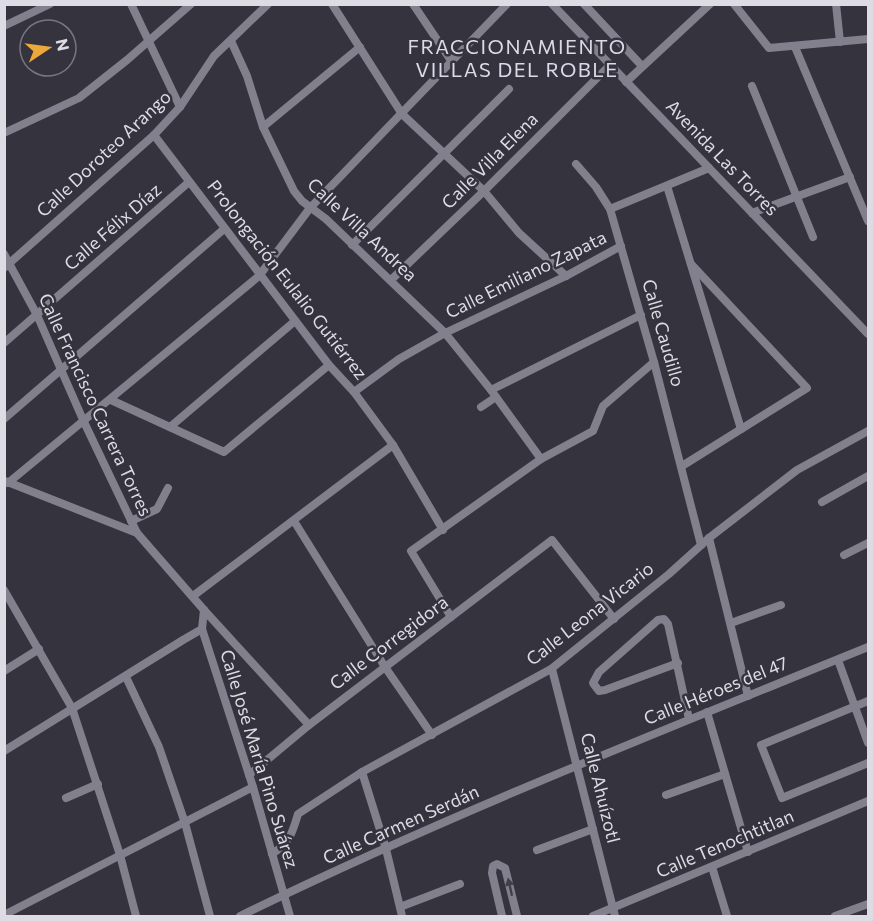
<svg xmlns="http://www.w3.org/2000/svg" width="873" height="921" viewBox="0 0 873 921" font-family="Commissioner,sans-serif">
<rect width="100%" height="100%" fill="#35333e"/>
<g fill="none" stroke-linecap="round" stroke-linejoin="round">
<g stroke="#83808e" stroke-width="8">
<path d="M131 4 180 107"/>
<path d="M332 4 402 114 484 191 519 233 566 276"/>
<path d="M413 4 452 62"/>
<path d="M552 4 868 334"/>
<path d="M584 4 642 66"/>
<path d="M734 4 769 48 868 39"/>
<path d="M836 4 840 42"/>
<path d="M4 26 50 4"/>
<path d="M231 41 247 76 263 127 294 191 302 201 326 219 445 333 491 390 541 459"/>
<path d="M795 47 868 221"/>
<path d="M626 82 710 4"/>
<path d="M752 86 813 237"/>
<path d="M263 127 360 47"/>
<path d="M4 133 79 98 127 60 191 4"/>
<path d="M154 135 329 365 354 392 393 445 443 530"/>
<path d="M576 164 596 187 610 209 654 362 701 545"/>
<path d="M667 186 741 429"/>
<path d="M610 209 709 168"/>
<path d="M752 213 850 177"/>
<path d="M352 245 509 89"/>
<path d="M4 254 37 315 84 422 137 533 204 610 309 725"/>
<path d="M4 268 154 135 180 107 214 56 268 4"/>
<path d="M391 280 484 191 610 65"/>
<path d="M4 343 189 182"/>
<path d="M491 390 641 315"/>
<path d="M354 392 399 359 445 333 566 276 621 246"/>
<path d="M111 400 224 452 329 365"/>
<path d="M481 407 496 397"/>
<path d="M4 419 224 229"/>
<path d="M170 427 295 321"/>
<path d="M682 466 807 388 691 264"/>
<path d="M5 481 137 533"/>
<path d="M8 483 259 276 310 208 507 4"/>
<path d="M822 502 868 476"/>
<path d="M131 521 157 509 168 488"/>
<path d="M294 521 385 667 432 735"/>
<path d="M709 538 748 696"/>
<path d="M844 555 868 543"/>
<path d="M4 590 72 708 120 855 136 916"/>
<path d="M193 596 393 445"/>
<path d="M204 610 202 629 253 787 290 916"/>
<path d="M451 617 411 551 541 459 593 431 603 406 654 362"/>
<path d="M731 623 781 605"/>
<path d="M838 660 868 743"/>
<path d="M678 663 605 690 599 691 593 683 599 672 658 620 664 619 668 624 689 719"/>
<path d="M552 669 615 916"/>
<path d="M4 671 39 649"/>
<path d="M126 677 159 747 185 823 210 916"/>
<path d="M868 701 761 745 782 798 868 763"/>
<path d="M707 712 748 852"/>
<path d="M4 751 183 640 202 629"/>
<path d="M362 772 386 849 402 916"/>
<path d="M249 775 309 725 552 540 614 619"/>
<path d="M666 795 725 774"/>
<path d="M66 798 98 784"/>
<path d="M537 850 593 829"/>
<path d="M272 854C290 842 292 834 298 814L362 772 551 669 669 574 709 538 797 470 868 431"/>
<path d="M712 867 727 916"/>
<path d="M400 907 460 884"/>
<path d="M4 915 253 787"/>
<path d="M240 916C445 816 657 733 868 647"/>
<path d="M502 916 492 873 493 866 497 864 505 868 517 916"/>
<path d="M593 916 868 801"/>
<path d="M835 916 868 904"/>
</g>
</g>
<defs><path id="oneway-solid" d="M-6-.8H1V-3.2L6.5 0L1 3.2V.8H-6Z" transform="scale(1.5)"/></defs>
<use fill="#413f4a" href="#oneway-solid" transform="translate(510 887) rotate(-103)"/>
<g text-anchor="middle" stroke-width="5" stroke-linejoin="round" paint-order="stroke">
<g font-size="18" fill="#dddbe3" stroke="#35333e">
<text transform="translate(104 154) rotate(-43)" y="6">Calle Doroteo Arango</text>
<text transform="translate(722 158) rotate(46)" y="6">Avenida Las Torres</text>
<text transform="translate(490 161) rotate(-45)" y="6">Calle Villa Elena</text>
<text transform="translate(113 227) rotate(-41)" y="6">Calle Félix Díaz</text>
<text transform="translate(362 230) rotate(43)" y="6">Calle Villa Andrea</text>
<text transform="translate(526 275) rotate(-26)" y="6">Calle Emiliano Zapata</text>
<text transform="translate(287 280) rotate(52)" y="6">Prolongación Eulalio Gutiérrez</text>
<text transform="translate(663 333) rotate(74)" y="6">Calle Caudillo</text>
<text transform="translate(95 405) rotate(65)" y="6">Calle Francisco Carrera Torres</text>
<text transform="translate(590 614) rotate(-38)" y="6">Calle Leona Vicario</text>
<text transform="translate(389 643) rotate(-37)" y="6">Calle Corregidora</text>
<text transform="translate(716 691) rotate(-22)" y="6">Calle Héroes del 47</text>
<text transform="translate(259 759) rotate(73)" y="6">Calle José María Pino Suárez</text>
<text transform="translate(600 788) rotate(76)" y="6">Calle Ahuízotl</text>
<text transform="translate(401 825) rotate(-24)" y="6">Calle Carmen Serdán</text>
<text transform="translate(725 844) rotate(-23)" y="6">Calle Tenochtitlan</text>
</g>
<g font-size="20" letter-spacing="1.5" fill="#dcd9e8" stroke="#35333e">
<text x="517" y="54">FRACCIONAMIENTO<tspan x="517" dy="23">VILLAS DEL ROBLE</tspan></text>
</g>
</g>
<rect width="873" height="921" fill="none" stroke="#dddbe3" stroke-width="12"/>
<g transform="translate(48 48) rotate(77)"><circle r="28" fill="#35333e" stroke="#787680" stroke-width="1.5"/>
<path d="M0-4.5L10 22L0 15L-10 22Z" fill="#eda83b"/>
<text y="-9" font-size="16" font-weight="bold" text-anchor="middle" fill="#dddbe3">N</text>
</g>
</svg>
